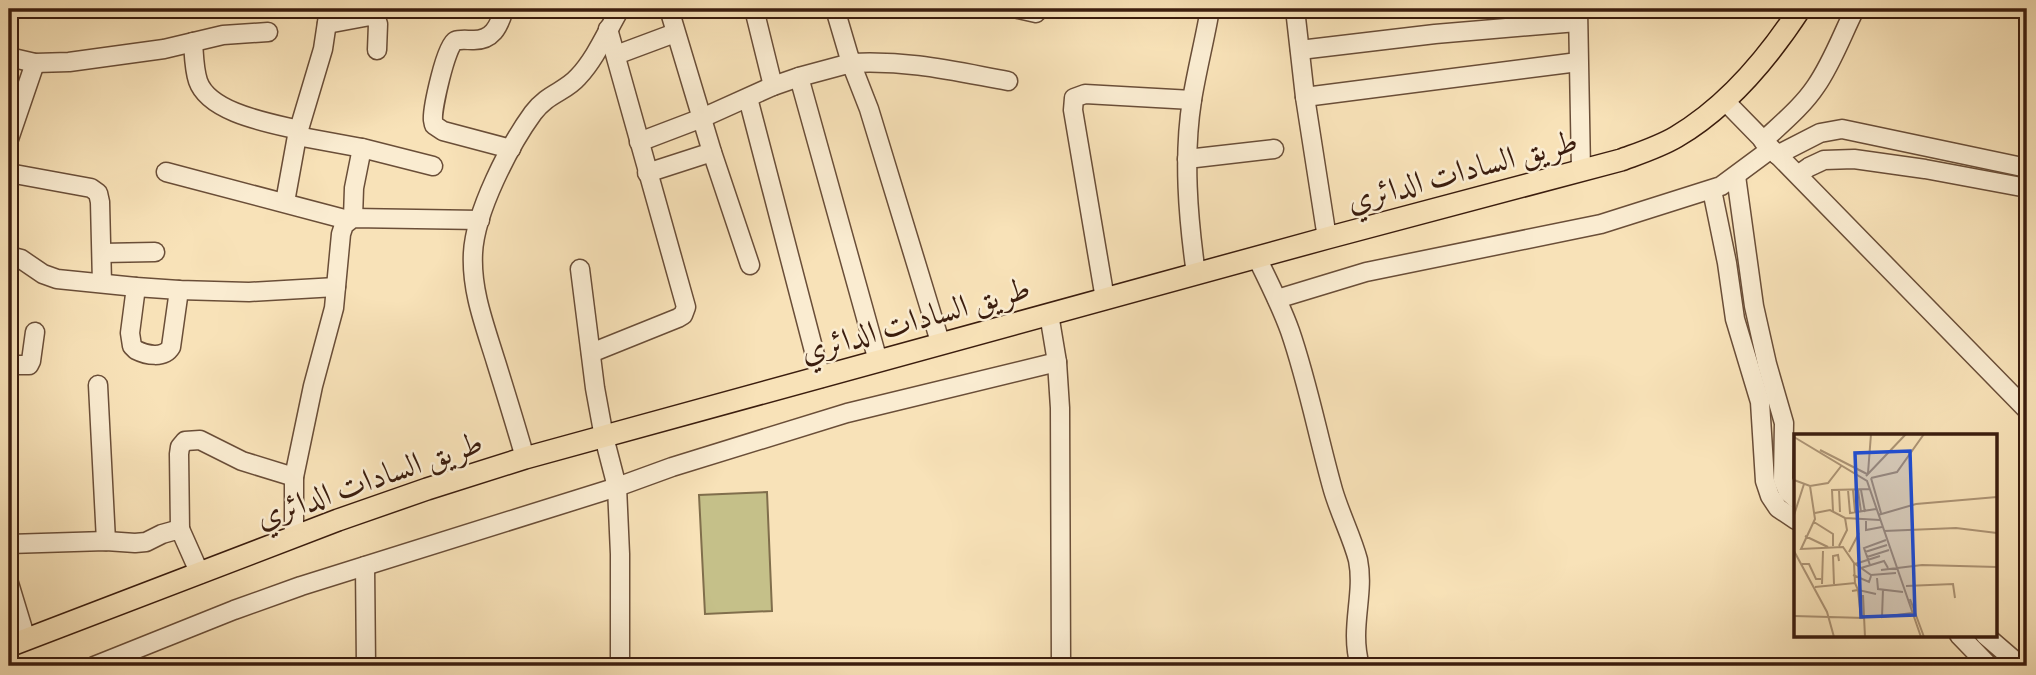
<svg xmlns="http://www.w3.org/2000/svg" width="2036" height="675" viewBox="0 0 2036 675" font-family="'EB Garamond',Amiri,serif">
<rect width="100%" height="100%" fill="#f8e2b8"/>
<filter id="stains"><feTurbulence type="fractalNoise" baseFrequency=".00286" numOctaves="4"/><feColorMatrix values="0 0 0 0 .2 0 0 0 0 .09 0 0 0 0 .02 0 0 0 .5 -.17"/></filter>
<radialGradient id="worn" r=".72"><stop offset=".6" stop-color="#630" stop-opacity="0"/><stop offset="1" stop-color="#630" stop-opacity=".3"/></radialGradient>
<path fill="#c5c089" stroke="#806e4c" stroke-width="2" d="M767 492 772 611 705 614 699 495Z"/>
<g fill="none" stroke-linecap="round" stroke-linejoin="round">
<g stroke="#6a4e38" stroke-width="21">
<g id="minor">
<path d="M504 9C499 27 492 41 472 40 467 40 460 39 455 41 446 45 432 109 433 120L434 125 443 131 511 149"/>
<path d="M669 9 712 152 750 265"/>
<path d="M754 9 773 86"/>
<path d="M835 9 851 63C909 60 953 71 1008 81"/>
<path d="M1018 9 1036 13"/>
<path d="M1295 9 1305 97 1327 238"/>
<path d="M1578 9 1581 171"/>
<path d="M327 24 370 16 376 18 378 24 377 50"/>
<path d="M193 42C194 55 194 69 198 81 209 113 270 123 299 130"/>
<path d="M1300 50 1435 34 1577 22"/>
<path d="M616 55 675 33"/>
<path d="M9 57 35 63 69 62 164 49 223 35 268 32"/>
<path d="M799 77 878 361"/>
<path d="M1305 97 1578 62"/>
<path d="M748 98 821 378"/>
<path d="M1724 100 2027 410"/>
<path d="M297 136 362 148"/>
<path d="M9 139 35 63"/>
<path d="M1763 141C1781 124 1802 107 1816 86 1832 63 1842 35 1855 9"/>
<path d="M639 142 702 118 773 86 799 77 851 63 869 109 941 345"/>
<path d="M1777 155 1820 133 1842 129 2027 168"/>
<path d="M1187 159 1274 149"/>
<path d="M166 172 348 220"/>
<path d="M9 173 91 188 98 193 100 202 102 283"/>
<path d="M647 173 712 152"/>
<path d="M1799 174 1809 167 1824 160 1854 159 1925 169 2027 188"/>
<path d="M1736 176 1754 306 1767 364 1784 423 1783 480 1788 492 1796 499"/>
<path d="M1712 190 1727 263 1735 319 1760 402 1765 481 1770 496 1778 508 1796 520"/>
<path d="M285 202 297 136 323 49 329 9"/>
<path d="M353 218 354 188 362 148 433 166"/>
<path d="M102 253 155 252"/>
<path d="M9 256 21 259 43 274 57 279 136 287 179 290 249 292 336 287"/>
<path d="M1257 258C1269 282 1281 306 1290 331 1308 383 1318 437 1333 490 1340 514 1352 537 1358 560 1365 595 1349 628 1360 666"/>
<path d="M580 269 595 388 604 437 617 487 620 554V666"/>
<path d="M1196 274C1188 217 1183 157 1192 100 1197 69 1205 39 1210 9"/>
<path d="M136 287 130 333 132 346 136 350C146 355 164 359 171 347L179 290"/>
<path d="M1105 299 1073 110 1074 98 1085 94 1192 100"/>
<path d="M1277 299 1366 272 1601 224 1721 186 1771 149"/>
<path d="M1049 314 1057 362 1060 408 1061 666"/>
<path d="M591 353 678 318 683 315 686 307 608 29"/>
<path d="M9 365H29L31 361 35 332"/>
<path d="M98 385 106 541"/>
<path d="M525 458C516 426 506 394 496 362 485 326 471 291 473 253 475 212 509 146 533 113 548 93 565 92 578 77 596 58 607 31 620 9"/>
<path d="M180 529 179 454 180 447 185 441 200 440 242 461 294 477"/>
<path d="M294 536V477L313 386 334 308 341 234 344 225 353 218 480 220"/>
<path d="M9 544 106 541 135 543 146 542 162 534 180 529 200 574"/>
<path d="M365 566 366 666"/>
<path d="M9 583 26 639"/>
<path d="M1959 635 1989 666"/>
<path d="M1985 635 2021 666"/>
<path d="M94 666 234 610 301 586 617 487 672 467 847 413 1057 362"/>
</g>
</g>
<g stroke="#3b1d0e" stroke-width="24">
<path id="major" d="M9 646 338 520 427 489 525 458 1327 238 1621 160C1640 153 1659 147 1676 137 1727 107 1768 58 1800 9"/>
</g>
<use href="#minor" stroke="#faecd1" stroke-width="18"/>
<use href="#major" stroke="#f8e2b8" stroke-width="21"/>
</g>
<g text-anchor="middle" stroke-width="5" stroke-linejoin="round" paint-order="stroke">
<g font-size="32" fill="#3b1d0e" stroke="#faecd1">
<text transform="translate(1462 170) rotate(-15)" y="11">طريق السادات الدائري</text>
<text transform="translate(915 319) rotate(-16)" y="11">طريق السادات الدائري</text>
<text transform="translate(369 479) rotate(-19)" y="11">طريق السادات الدائري</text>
</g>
</g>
<g transform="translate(1794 434)">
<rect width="203" height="203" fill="#f8e2b8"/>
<path fill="none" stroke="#ac9374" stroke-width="2" d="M0 3 73 47 127 203M26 16 73 40M74 39 77 0M72 42 112 0M77 44 103 38 130 0M77 44 87 79M0 46 16 52 34 49 48 31M16 52 21 85 7 115 49 113 60 129 77 141 102 139M45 56 46 78M54 56 56 79 82 75M59 56 61 78M64 56 67 78M67 56 71 78M39 77 38 56 76 55M21 79 36 76 51 84 86 86M0 81 10 50M84 81 122 70 203 63M72 87V96L88 93M20 88 39 100V112M90 97 162 94 203 99M11 102 34 113M45 112 53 96 51 84M0 117 33 178 40 203M55 118 65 99M71 118 93 111M73 123 95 116M60 129 61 150M8 130H15L22 145H27M61 130 86 122M76 131 70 114 92 106M67 134 90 127 94 134M87 136 128 131 203 133M59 141 75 148 77 142M83 144 84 155 109 158M28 150 29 117M40 150 39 122 44 121 45 127M112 152 159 150 161 164M21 153 61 149 64 156 82 160M89 155 88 183 118 179M58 157 64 156 67 184M69 161 71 203M116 165 130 203M0 182 71 184"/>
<path fill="#1d4ed8" fill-opacity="0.15" stroke="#1d4ed8" stroke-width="3.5" d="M116 17 121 181 67 183 61 19Z"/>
<rect width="203" height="203" fill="none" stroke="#3b1d0e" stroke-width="3.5"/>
</g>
<rect width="2036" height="675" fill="none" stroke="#f8e2b8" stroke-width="35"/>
<rect x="10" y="10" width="2015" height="654" fill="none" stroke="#3b1d0e" stroke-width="3.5"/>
<rect x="18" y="18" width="2001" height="640" fill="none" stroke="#3b1d0e" stroke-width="2"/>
<rect width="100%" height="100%" filter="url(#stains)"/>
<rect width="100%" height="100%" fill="url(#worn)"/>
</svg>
